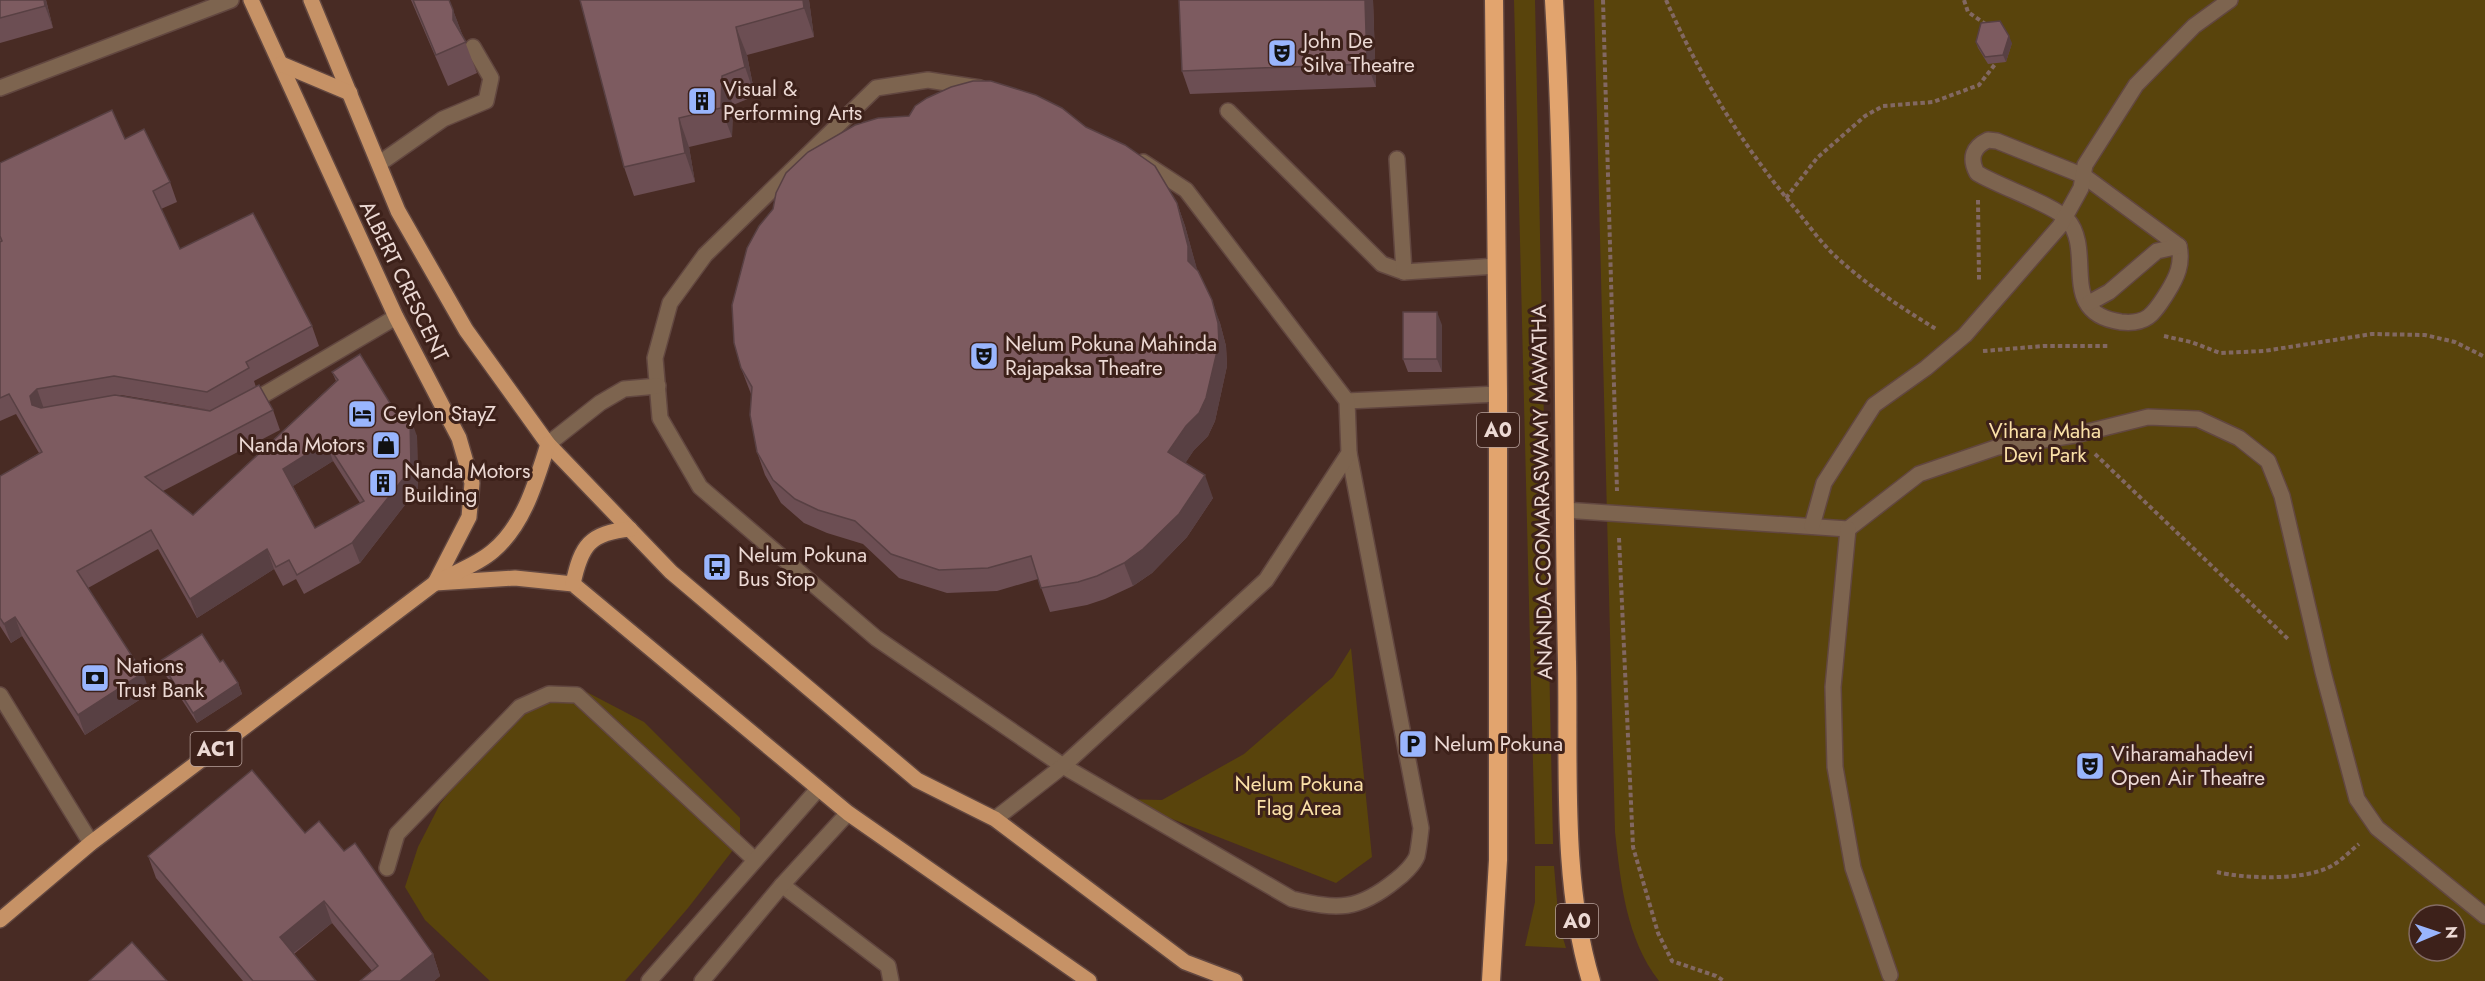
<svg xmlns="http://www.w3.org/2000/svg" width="2485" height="981" viewBox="0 0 2485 981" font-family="Jost,sans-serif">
<rect width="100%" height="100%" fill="#482b24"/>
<g fill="#59440c" fill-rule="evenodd">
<path d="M1514 0H1535L1553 844H1535Z"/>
<path d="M1594 0H2485V981H1659C1626 938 1621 884 1615 832ZM2419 915H2455V951H2419Z"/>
<path d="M1351 648 1372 857 1336 883 1121 799 1162 800 1244 754 1333 677Z"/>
<path d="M579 688 644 722 740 818V841L688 908 625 981H490L425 920 405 887 418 847 440 804 502 727 550 692Z"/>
<path d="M1535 866H1554L1559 925 1566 948 1525 946 1535 902Z"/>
</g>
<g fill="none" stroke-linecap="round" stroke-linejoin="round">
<g stroke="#624740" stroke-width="18">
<g id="minor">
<path d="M0 88 231 0"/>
<path d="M980 88 928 80 876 88 705 255 670 303 655 358 660 418 700 487 876 638 1063 766 1292 899C1338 910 1358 911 1396 880 1403 875 1414 864 1417 856 1419 847 1420 837 1421 828L1349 453"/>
<path d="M1228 111 1382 264 1404 272 1497 266"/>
<path d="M1988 140 1997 141 2084 176 2179 246C2183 264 2177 277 2167 293 2154 313 2148 325 2121 322 2056 313 2096 252 2067 219 2054 205 1998 186 1977 173 1969 158 1973 147 1988 140Z"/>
<path d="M1397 159 1404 272"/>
<path d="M380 163 443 119 486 101 491 78 473 47"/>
<path d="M2089 303 2109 292 2157 251 2179 246"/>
<path d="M1347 401 1498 394"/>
<path d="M248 404 396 317"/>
<path d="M548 444 600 403 624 389 658 386"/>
<path d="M1564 510 1848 529 1919 474 1998 447 2075 435 2148 417 2198 419 2239 438 2268 461 2282 496 2323 672 2357 799 2377 828 2485 916"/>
<path d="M1812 526 1824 483 1874 405 1926 368 1965 335 2060 226 2081 188 2085 165 2136 85 2194 26 2230 0"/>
<path d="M1848 529 1833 687 1835 767 1853 868 1890 975"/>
<path d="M0 695 91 843"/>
<path d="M995 819 1063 766 1266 580 1349 453 1347 401 1186 190 1143 162"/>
<path d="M387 868 397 834 520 707 549 694 577 695 755 860"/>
<path d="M782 885 888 966 891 981"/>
<path d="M649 981 818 789"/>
<path d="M702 981 782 885 848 813"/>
</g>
</g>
<g stroke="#624740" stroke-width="18">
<g id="major">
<path d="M251 0 396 317 459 438 472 483 469 517 435 583"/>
<path d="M311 0 398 211 466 330 548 444 671 572 917 780 995 819 1185 962 1235 981"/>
<path d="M281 64 350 93"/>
<path d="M435 583 515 578 573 584 848 813 1089 981"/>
<path d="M573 584C581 545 590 533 630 529"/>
<path d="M0 920 91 843 435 583C453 573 477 565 493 551 524 525 536 482 548 444"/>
</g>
</g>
<g stroke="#624740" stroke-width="21">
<g id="highway">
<path d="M1554 0C1567 220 1562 442 1567 662 1569 765 1561 882 1591 981"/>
<path d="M1491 981 1498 860V394L1494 0"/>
</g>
</g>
<g stroke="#826862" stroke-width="4" stroke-dasharray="4.5 3" stroke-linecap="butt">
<path d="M1603 0 1617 491"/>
<path d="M1666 0C1700 77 1744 148 1798 212 1809 226 1820 241 1833 254 1864 283 1900 307 1936 329"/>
<path d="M1964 0 1968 12 1987 25"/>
<path d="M1786 198 1817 158 1865 116 1883 106 1933 102 1979 85 1996 63"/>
<path d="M1978 200 1979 280"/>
<path d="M2164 336 2191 342 2220 353 2264 351 2372 334 2425 335 2455 342 2485 357"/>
<path d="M1983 351 2044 346H2110"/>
<path d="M2095 454 2289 640"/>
<path d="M1619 538 1633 847 1658 933 1672 961 1716 976 1724 981"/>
<path d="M2217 872C2245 879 2308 881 2333 865 2342 860 2350 851 2359 844"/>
</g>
<use href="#minor" stroke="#7d644f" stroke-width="15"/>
<use href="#major" stroke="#c69266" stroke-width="15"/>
<use href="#highway" stroke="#e2a46e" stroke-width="18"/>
</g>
<g fill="#6c4e53" fill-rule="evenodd">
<path d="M0 0H46L53 28 0 43Z"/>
<path d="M411 0H449L477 73 448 86Z"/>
<path d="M580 0H809L814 37 747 55 755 96 733 105 732 137 689 147 695 182 634 196 624 167Z"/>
<path d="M1179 0H1373L1376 87 1190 94 1182 71Z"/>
<path d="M1976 42 2012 43 2006 62 1988 64 1978 48Z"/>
<path d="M125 139 170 182 177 202 161 209 180 249 312 326 319 346 254 381 256 387 273 410 280 430 163 491 193 515 336 381 332 372 401 421 417 436 418 488 360 563 304 594 296 579 283 586 274 569 197 618 158 549 88 588 150 693 85 735 22 636 11 643 0 626V476L39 453 16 414 0 421V162V163ZM121 395 211 410 118 396ZM333 461 360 503 315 528 293 486Z"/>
<path d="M1177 203 1185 226 1197 270 1220 323 1226 346 1227 366 1215 421 1208 436 1194 450 1185 463 1213 498 1187 537 1152 573 1133 586 1105 599 1087 605 1050 612 1038 579 997 591 947 593 899 578 863 544 827 533 804 523 781 503 765 475 757 452 751 394 741 368Z"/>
<path d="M1442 325V372H1408L1403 359Z"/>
<path d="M160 661 220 662 238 683 242 694 197 723 163 671Z"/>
<path d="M305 833 344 851 433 954 440 976 434 981H360L372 971 332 923 294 954 316 981H243L156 878 148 856Z"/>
</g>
<g fill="#584043">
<path d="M44 0H46L53 28 45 6Z"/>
<path d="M803 0H809L814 37 804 8Z"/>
<path d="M1365 0H1373L1376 87 1367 64Z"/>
<path d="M453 10 465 42 453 20Z"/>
<path d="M736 27 747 55 755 96 745 67Z"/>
<path d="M2009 36 2012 43 2006 62 2003 55Z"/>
<path d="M722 76 733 105 732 137 721 108Z"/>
<path d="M679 118 689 147 695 182 685 153Z"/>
<path d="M1177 203 1185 226 1197 269 1188 261Z"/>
<path d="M1212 300 1220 323 1226 346 1227 366 1215 421 1208 436 1194 450 1177 476 1168 452 1186 426Z"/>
<path d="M1437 312 1442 325V372L1437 359Z"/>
<path d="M37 389 44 409 37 415 32 405 30 396Z"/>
<path d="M410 417 417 436 418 488 360 563 352 543Z"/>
<path d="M326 442 333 461 290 488 283 469Z"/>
<path d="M1205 475 1213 498 1187 537 1152 573 1133 586 1124 563Z"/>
<path d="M267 549 274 569 197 618 190 599Z"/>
<path d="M15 617 22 636 11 643 4 624Z"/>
<path d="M143 673 150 693 85 735 78 715Z"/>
<path d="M238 683 242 694 197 723 193 713Z"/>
<path d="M324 901 332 923 287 958 280 937Z"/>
<path d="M433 954 440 976 434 981H400Z"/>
</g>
<g fill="#7d5b60" stroke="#584043" stroke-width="1.5" fill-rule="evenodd">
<path d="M0 0H44L45 6 0 18Z"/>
<path d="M413 0H449L453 10V20L466 42 436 55Z"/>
<path d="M580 0H803L804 8 736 27 745 67 722 76 721 108 679 118 685 153 624 167Z"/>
<path d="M1179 0H1365L1367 64 1182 71Z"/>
<path d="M2000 21 2009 36 2003 55 1985 57 1976 42 1981 23Z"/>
<path d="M973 81H991L1036 95 1062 108 1086 127 1125 145 1155 166 1177 203 1188 246V261L1198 271 1212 300 1218 323 1219 343 1206 398 1199 413 1186 426 1168 452 1205 475 1179 514 1143 549 1124 563 1097 576 1078 582 1041 588 1031 556 988 568 939 570 891 554 855 521 818 510 795 499 773 480 757 452 750 415 752 387 741 368 734 343 732 305 747 248 759 226 773 209 776 193 786 173 808 152 855 125 878 118 909 116 915 106 927 98 951 87Z"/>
<path d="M112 110 125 139 144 129 170 182 153 191 180 249 253 213 312 326 246 362 249 368 207 392 114 376 37 389 30 396 32 405 41 408 115 395 210 411 259 385 273 410 145 477 193 515 338 380 332 372 360 354 401 421 410 417 411 469 352 543 297 575 289 560 276 567 267 549 190 599 151 530 77 571 143 673 78 715 15 617 4 624 0 618V476L42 452 9 394 0 398V242L2 241 0 236V162V163ZM326 442 364 501 315 528 283 469Z"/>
<rect x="1403" y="312" width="34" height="47"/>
<path d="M202 634 220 662 223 660 238 683 193 713 160 661Z"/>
<path d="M252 770 305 833 319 821 344 851 355 843 433 954 400 981H360L378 966 324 901 280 937 316 981H253L148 856Z"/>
<path d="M132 942 167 981H89Z"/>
</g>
<defs>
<g id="theatre-square" transform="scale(1.5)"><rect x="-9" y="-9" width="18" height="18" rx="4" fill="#99b5fd" stroke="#3d211a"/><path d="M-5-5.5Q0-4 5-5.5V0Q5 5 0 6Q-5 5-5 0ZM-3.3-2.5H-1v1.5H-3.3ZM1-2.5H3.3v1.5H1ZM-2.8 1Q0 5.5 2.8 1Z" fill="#111"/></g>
<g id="building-square" transform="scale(1.5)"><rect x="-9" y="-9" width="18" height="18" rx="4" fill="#99b5fd" stroke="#3d211a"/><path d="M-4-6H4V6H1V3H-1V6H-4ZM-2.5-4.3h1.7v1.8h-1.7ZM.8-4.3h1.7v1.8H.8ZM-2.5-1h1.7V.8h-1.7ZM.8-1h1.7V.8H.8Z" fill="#111"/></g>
<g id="hotel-square" transform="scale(1.5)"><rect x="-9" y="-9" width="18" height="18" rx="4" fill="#99b5fd" stroke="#3d211a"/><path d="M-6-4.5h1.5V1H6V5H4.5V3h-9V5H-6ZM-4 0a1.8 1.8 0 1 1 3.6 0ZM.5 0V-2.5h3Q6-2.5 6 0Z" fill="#111"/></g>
<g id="shop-square" transform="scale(1.5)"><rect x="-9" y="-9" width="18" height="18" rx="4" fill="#99b5fd" stroke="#3d211a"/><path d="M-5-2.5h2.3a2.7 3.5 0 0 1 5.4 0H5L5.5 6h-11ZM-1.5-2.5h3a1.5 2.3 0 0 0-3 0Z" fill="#111"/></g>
<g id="bus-square" transform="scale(1.5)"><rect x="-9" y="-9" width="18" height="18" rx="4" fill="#99b5fd" stroke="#3d211a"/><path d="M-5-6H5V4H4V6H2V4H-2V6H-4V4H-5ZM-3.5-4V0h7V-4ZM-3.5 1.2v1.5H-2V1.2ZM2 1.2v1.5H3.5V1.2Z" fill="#111"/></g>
<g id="bank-square" transform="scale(1.5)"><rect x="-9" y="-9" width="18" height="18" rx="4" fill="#99b5fd" stroke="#3d211a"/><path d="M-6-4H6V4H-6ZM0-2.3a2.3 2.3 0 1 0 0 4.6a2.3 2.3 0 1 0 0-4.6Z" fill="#111"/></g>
<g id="parking-square" transform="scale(1.5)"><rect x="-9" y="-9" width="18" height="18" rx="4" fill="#99b5fd" stroke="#3d211a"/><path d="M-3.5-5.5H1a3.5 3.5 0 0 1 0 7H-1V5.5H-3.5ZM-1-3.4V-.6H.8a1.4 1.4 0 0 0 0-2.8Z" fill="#111"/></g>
</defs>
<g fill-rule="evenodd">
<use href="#theatre-square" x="1282" y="53"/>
<use href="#building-square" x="702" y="101"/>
<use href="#theatre-square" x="984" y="356"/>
<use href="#hotel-square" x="362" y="414"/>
<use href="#shop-square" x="386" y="445"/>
<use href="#building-square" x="383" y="483"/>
<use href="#bus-square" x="717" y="567"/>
<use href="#bank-square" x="95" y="678"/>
<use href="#parking-square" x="1413" y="744"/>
<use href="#theatre-square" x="2090" y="766"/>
</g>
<g text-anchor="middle" stroke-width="6" stroke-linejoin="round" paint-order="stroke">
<g fill="#3d211a" stroke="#b8a29c" stroke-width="1.5">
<rect x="1477" y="413" width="42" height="34" rx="4.5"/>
<rect x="190.5" y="732" width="51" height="34" rx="4.5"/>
<rect x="1556" y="904" width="42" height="34" rx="4.5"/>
</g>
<g font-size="20" font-weight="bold" fill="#ecd9d4">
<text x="1498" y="437">A0</text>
<text x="216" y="756">AC1</text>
<text x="1577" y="928">A0</text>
</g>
<g font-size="21" fill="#ecd9d4" stroke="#3d211a" text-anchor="start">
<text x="1303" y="48">John De<tspan x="1303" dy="24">Silva Theatre</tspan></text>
<text x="723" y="96">Visual &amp;<tspan x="723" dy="24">Performing Arts</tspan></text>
<text x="1005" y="351">Nelum Pokuna Mahinda<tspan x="1005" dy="24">Rajapaksa Theatre</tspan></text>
<text x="383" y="421">Ceylon StayZ</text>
<text x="365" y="452" text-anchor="end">Nanda Motors</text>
<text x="404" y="478">Nanda Motors<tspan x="404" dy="24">Building</tspan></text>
<text x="738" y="562">Nelum Pokuna<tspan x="738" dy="24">Bus Stop</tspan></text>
<text x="116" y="673">Nations<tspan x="116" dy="24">Trust Bank</tspan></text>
<text x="1434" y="751">Nelum Pokuna</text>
<text x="2111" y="761">Viharamahadevi<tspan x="2111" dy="24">Open Air Theatre</tspan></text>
</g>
<g font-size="21" fill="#ecd9d4" stroke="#3d211a">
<text transform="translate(404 281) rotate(64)" y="7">ALBERT CRESCENT</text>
<text transform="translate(1542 492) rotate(-91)" y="7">ANANDA COOMARASWAMY MAWATHA</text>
</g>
<g font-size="21" fill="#fbe1a8" stroke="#3d211a">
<text x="2045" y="438">Vihara Maha<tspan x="2045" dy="24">Devi Park</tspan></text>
<text x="1299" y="791">Nelum Pokuna<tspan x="1299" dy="24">Flag Area</tspan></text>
</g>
</g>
<g transform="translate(2437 933) rotate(88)"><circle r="28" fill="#3d211a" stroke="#836b64" stroke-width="1.5"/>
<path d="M0-4.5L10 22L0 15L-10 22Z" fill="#99b5fd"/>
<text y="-9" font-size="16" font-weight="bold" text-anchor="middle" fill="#ecd9d4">N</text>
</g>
</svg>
